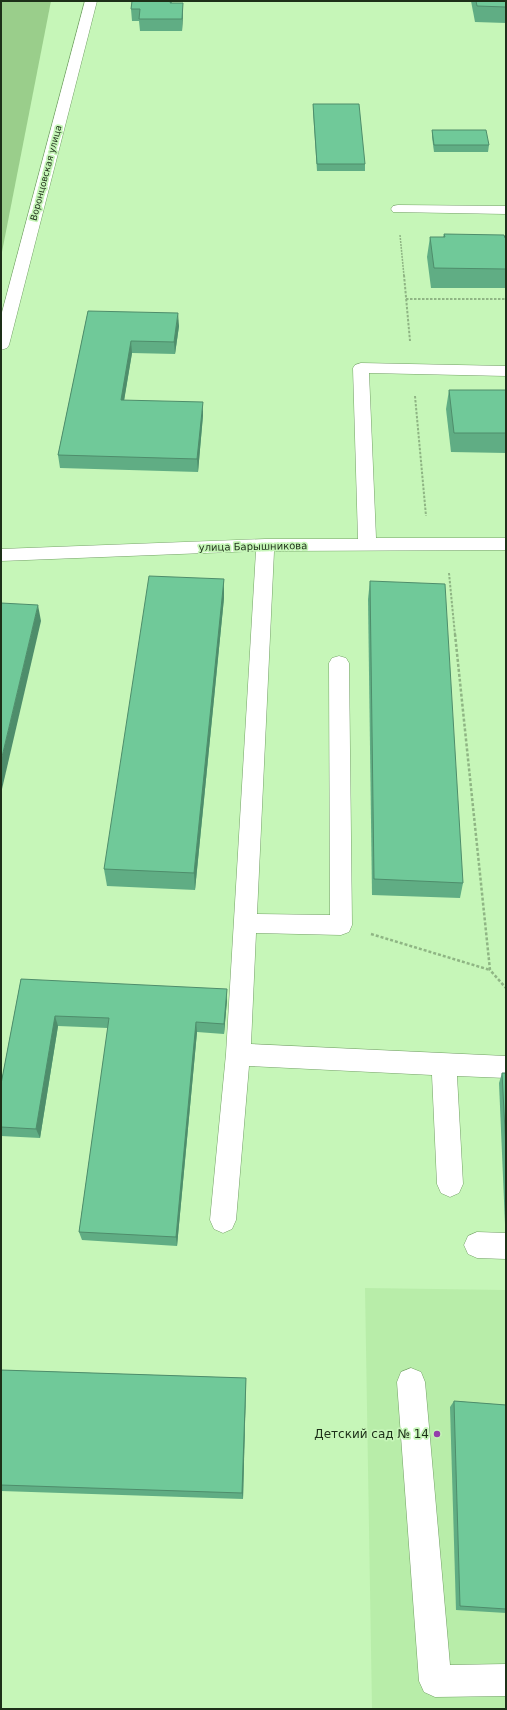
<svg xmlns="http://www.w3.org/2000/svg" width="507" height="1710" viewBox="0 0 507 1710" font-family="'DejaVu Sans',sans-serif">
<rect width="100%" height="100%" fill="#c6f6b8"/>
<path fill="#b8eda9" d="M365 1288 506 1290V1709H372Z"/>
<path fill="#9ace8b" d="M1 1H51L1 257Z"/>
<g fill="none" stroke-linecap="round" stroke-linejoin="round">
<g stroke="#74a167" stroke-width="1">
<g id="minor">
<path d="M85 1H97L9 345 7 348 1 350V316Z"/>
<path d="M398 205 506 206V214L393 212 391 209 393 206Z"/>
<path d="M361 363 506 366V376L369 373 376 538H506V550L274 551 257 914 330 915 329 663 332 658 339 656 346 658 349 663 352 925 349 932 341 935 256 933 251 1044 506 1056V1078L457 1076 463 1184 459 1193 450 1197 441 1193 437 1184 432 1075 249 1066 236 1220 232 1229 223 1233 214 1229 210 1220 226 1054 256 551 1 561V549L265 539H358L353 368 355 365Z"/>
<path d="M477 1232 506 1233V1259L477 1258 468 1254 464 1245 468 1236Z"/>
<path d="M411 1368 421 1372 425 1382 450 1665 506 1664V1696L435 1697 424 1692 419 1681 397 1382 401 1372Z"/>
</g>
</g>
<path stroke="#8fb584" stroke-width="1.5" stroke-dasharray="2 1" stroke-linecap="butt" d="M400 235 404 276"/>
<g stroke="#8fb584" stroke-width="2" stroke-dasharray="2.5 1.5" stroke-linecap="butt">
<path d="M404 275 410 341"/>
<path d="M406 299H506"/>
<path d="M415 396 426 516"/>
<path d="M449 573 455 635"/>
</g>
<g stroke="#8fb584" stroke-width="2.5" stroke-dasharray="3 2" stroke-linecap="butt">
<path d="M455 634 490 970 506 988"/>
<path d="M371 934 490 970"/>
</g>
<use href="#minor" fill="#fff" fill-rule="evenodd"/>
</g>
<g fill="#60ad84">
<path d="M132 1H172V3L183 14 182 31H140L139 21H132L131 9Z"/>
<path d="M471 1H506V23L475 22Z"/>
<path d="M313 104 365 164V171H317L313 111Z"/>
<path d="M432 130 489 145 488 152H434L432 137Z"/>
<path d="M444 234 506 239V288H431L427 257 430 237H443Z"/>
<path d="M88 311 179 326 175 354 132 353 124 400 203 415 198 472 60 468 58 455Z"/>
<path d="M449 390H506V453L451 452 446 409Z"/>
<path d="M224 579V598L195 890 107 886 104 869Z"/>
<path d="M370 581 463 883 460 898 372 895 368 599Z"/>
<path d="M21 979 227 1000 224 1034 197 1032 177 1246 82 1240 79 1232 108 1028 58 1026 40 1138 1 1136V1084Z"/>
<path d="M502 1073H506V1224H505L499 1083Z"/>
<path d="M1 1370 246 1378 243 1499 1 1491Z"/>
<path d="M454 1401 506 1405V1613L456 1610 450 1407Z"/>
</g>
<g fill="#4e8d6b">
<path d="M183 3V14L182 31V19Z"/>
<path d="M178 313 179 326 175 354 174 342Z"/>
<path d="M131 341 132 353 122 413 121 400Z"/>
<path d="M203 402V415L198 472 197 459Z"/>
<path d="M224 579V598L195 890 194 873Z"/>
<path d="M38 605 41 621 2 789 1 786V761Z"/>
<path d="M227 989V1000L224 1034V1024Z"/>
<path d="M55 1016 58 1026 40 1138 36 1129Z"/>
<path d="M196 1022 197 1032 177 1246 176 1237Z"/>
<path d="M246 1378V1386L243 1499 242 1493Z"/>
</g>
<g fill="#70c999" stroke="#4e8d6b">
<path d="M132 1H171L170 3H183L182 19H139L140 9H131Z"/>
<path d="M476 1H506V7L477 6Z"/>
<path d="M313 104H359L365 164H317Z"/>
<path d="M432 130H486L489 145H434Z"/>
<path d="M444 234 504 235 505 238 506 239V269L434 268 430 237H445Z"/>
<path d="M88 311 178 313 174 342 131 341 121 400 203 402 197 459 58 455Z"/>
<path d="M449 390H506V433H454Z"/>
<path d="M149 576 224 579 194 873 104 869Z"/>
<path d="M370 581 445 584 463 883 374 879Z"/>
<path d="M1 603 38 605 1 761Z"/>
<path d="M21 979 227 989 224 1024 196 1022 176 1237 79 1232 109 1018 55 1016 36 1129 1 1127V1084Z"/>
<path d="M502 1073H506V1150Z"/>
<path d="M1 1370 246 1378 242 1493 1 1485Z"/>
<path d="M454 1401 506 1405V1609L460 1606Z"/>
</g>
<circle fill="#943eab" stroke="#c6f6b8" stroke-width="1.5" cx="437" cy="1434" r="4"/>
<g text-anchor="middle" stroke-width="3.5" stroke-linejoin="round" paint-order="stroke">
<g font-size="9" fill="#1d2f18" stroke="#c6f6b8">
<text transform="translate(46 173) rotate(-75)" y="3">Воронцовская улица</text>
</g>
<g font-size="10" fill="#1d2f18" stroke="#c6f6b8">
<text transform="translate(253 546) rotate(-1)" y="4">улица Барышникова</text>
</g>
<g font-size="12" fill="#1d2f18" stroke="#c6f6b8" text-anchor="end">
<text x="429" y="1438">Детский сад № 14</text>
</g>
</g>
<rect width="507" height="1710" fill="none" stroke="#1d2f18" stroke-width="4"/>
</svg>
